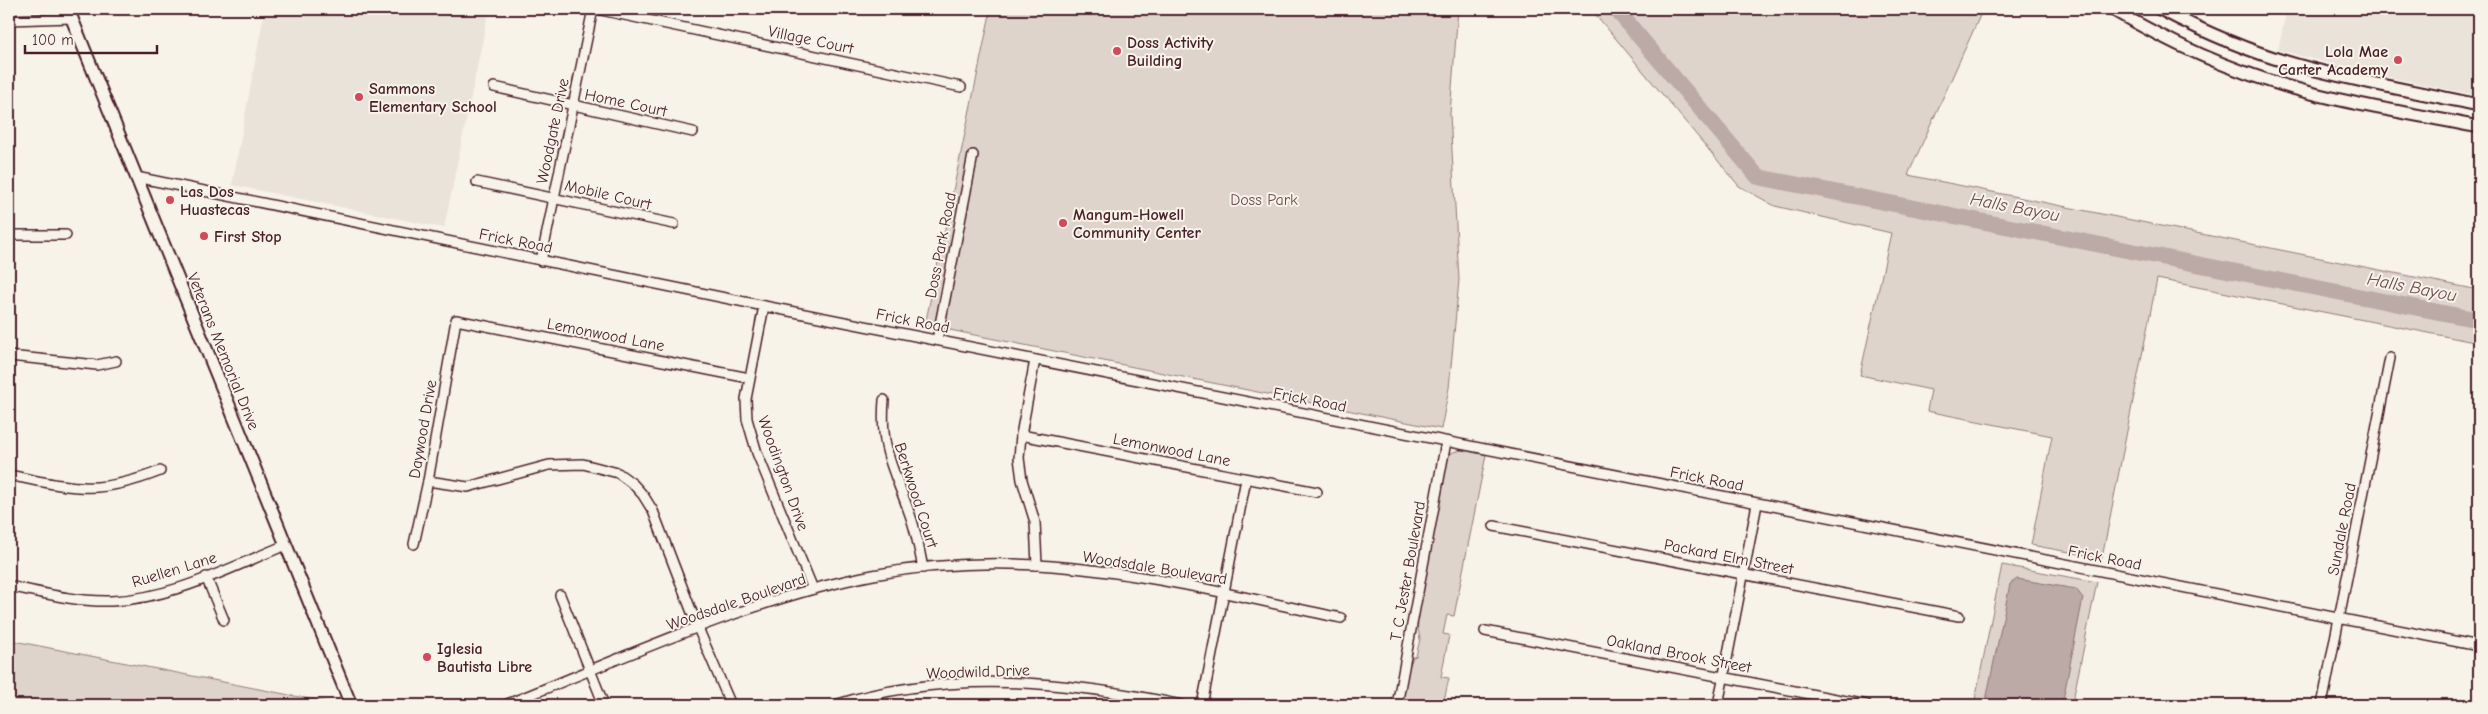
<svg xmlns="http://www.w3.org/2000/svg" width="2488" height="714" viewBox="0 0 2488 714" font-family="'Comic Neue',sans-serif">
<rect width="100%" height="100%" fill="#f7f3e8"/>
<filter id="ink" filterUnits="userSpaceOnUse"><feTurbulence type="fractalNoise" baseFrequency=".02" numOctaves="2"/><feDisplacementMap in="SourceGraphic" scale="10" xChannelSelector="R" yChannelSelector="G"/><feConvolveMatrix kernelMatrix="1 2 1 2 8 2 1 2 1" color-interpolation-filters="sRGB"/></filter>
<g filter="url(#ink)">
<g fill="#eae3da">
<path d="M265 9H489L444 228 232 185Z"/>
<path d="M2287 9H2479V96L2355 70 2278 50Z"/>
</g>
<g fill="#ded4cc" stroke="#947a7c">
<path d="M991 9H1458L1450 114 1459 280 1449 388 1441 429 925 325Z"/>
<path d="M1591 9H1983L1908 175 2479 290V343L2157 279 2102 558 2031 545 2052 436 1927 411 1931 390 1860 375 1891 233 1775 206 1739 186Z"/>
<path d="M1462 450 1486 455 1454 616 1447 615 1443 634 1449 635 1441 677 1449 678 1443 705H1401L1407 672 1413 657 1416 656 1420 639 1417 623 1448 457 1453 452Z"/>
<path d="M2002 565 2097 582 2072 705H1974Z"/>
<path d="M9 640 325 702 326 705H9Z"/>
</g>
<path fill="#bcaaa7" stroke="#8e7275" d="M2017 579 2076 589 2083 598 2062 705H1985L2010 584Z"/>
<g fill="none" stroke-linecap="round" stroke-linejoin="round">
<path stroke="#bcaaa7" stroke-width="16" d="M1616 9 1758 177 2479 320"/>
<g stroke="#4a1f2b" stroke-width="12">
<g id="minor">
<path d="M596 9 961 87"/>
<path d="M9 20 72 18"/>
<path d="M494 87 693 132"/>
<path d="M136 177 764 306 2479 646"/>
<path d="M477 182 674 224"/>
<path d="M9 235H66"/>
<path d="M541 261 593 9"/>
<path d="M764 306 746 399 747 419 757 453 813 589"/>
<path d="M937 340 973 155"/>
<path d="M9 356 97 365 116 361"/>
<path d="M1035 360 1021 435 1019 458 1022 480 1035 522 1037 565"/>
<path d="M884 400C880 450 893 467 909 512 916 530 919 549 923 568"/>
<path d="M1021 435 1317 492"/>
<path d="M9 475C73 488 97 496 160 471"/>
<path d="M428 481 468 487 549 465 583 464 618 473 633 484 643 495 653 511 698 628 731 705"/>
<path d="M1494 526 1959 616"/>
<path d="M414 544 428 481 456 320 749 378"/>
<path d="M206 577 224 620"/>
<path d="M9 586C42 593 76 602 111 601 172 599 231 567 286 545"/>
<path d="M560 595 604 705"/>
<path d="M1485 631 1867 705"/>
<path d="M505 705C623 658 749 599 873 575 926 565 984 562 1038 565 1140 571 1241 597 1341 618"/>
<path d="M835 705C948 669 1068 681 1182 705"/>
<path d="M1202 705 1246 479"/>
<path d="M1397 705 1446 442"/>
<path d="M1718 705 1757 504"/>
<path d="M2322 705 2390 358"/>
</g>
</g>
<g stroke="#4a1f2b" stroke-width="15">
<g id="major">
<path d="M68 9 351 705"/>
<path d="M2112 9C2168 42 2227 69 2289 87 2351 105 2416 114 2479 127"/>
<path d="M2160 9C2204 32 2250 52 2297 65 2357 82 2419 92 2479 105"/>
</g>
</g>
<use href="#minor" stroke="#f7f3e8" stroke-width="9"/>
<use href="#major" stroke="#f7f3e8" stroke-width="11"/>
</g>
</g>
<g fill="#d1495b" stroke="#f7f3e8" stroke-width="2">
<circle cx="1117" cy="51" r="5"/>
<circle cx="2398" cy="60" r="5"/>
<circle cx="359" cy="97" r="5"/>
<circle cx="170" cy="200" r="5"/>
<circle cx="1063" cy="223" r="5"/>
<circle cx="204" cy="236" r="5"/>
<circle cx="427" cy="657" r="5"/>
</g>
<g text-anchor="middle" stroke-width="4" stroke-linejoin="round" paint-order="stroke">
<g font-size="16" fill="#4a1f2b" stroke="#f7f3e8">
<text transform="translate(811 39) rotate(12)" y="6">Village Court</text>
<text transform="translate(626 102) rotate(12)" y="6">Home Court</text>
<text transform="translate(552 131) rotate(-78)" y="6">Woodgate Drive</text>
<text transform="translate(608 194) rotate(13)" y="6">Mobile Court</text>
<text transform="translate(516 240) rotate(11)" y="6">Frick Road</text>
<text transform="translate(940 245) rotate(-79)" y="6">Doss Park Road</text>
<text transform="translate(913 320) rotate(11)" y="6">Frick Road</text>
<text transform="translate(606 334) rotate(11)" y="6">Lemonwood Lane</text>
<text transform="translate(224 351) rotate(68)" y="6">Veterans Memorial Drive</text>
<text transform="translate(1310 399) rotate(11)" y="6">Frick Road</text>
<text transform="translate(422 429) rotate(-80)" y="6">Daywood Drive</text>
<text transform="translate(1172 449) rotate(11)" y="6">Lemonwood Lane</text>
<text transform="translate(784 473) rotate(70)" y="6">Woodington Drive</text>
<text transform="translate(1707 478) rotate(11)" y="6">Frick Road</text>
<text transform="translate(917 495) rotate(72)" y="6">Berkwood Court</text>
<text transform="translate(2341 529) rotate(-79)" y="6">Sundale Road</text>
<text transform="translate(1729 556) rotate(11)" y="6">Packard Elm Street</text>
<text transform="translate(2105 557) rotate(11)" y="6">Frick Road</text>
<text transform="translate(1155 567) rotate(9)" y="6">Woodsdale Boulevard</text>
<text transform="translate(174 569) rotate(-17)" y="6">Ruellen Lane</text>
<text transform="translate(1407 571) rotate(-80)" y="6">T C Jester Boulevard</text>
<text transform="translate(736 601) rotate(-19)" y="6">Woodsdale Boulevard</text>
<text transform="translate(1679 653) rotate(11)" y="6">Oakland Brook Street</text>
<text transform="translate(978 671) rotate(-2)" y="6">Woodwild Drive</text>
</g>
<g font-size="16" font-weight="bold" fill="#4a1f2b" stroke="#f7f3e8" text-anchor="start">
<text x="1127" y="48">Doss Activity<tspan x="1127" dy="18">Building</tspan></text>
<text x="2388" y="57" text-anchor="end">Lola Mae<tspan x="2388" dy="18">Carter Academy</tspan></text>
<text x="369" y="94">Sammons<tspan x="369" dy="18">Elementary School</tspan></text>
<text x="180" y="197">Las Dos<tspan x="180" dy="18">Huastecas</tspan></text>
<text x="1073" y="220">Mangum-Howell<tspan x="1073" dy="18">Community Center</tspan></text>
<text x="214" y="242">First Stop</text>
<text x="437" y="654">Iglesia<tspan x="437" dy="18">Bautista Libre</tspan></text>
</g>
<g font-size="16" fill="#6f4c53" stroke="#f7f3e8">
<text x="1264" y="205">Doss Park</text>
</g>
<g font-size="18" font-style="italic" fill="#6c4950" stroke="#f7f3e8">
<text transform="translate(2015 207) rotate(11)" y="6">Halls Bayou</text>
<text transform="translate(2412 287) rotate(11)" y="6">Halls Bayou</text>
</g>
</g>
<rect width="2488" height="714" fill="none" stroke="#f7f3e8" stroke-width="30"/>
<rect x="15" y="15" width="2458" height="684" fill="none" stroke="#4a1f2b" stroke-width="2" filter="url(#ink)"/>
<path d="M25 45v8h132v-8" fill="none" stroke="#4a1f2b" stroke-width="2.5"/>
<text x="32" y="45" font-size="15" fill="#4a1f2b" stroke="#f7f3e8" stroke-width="4" paint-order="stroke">100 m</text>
</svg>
